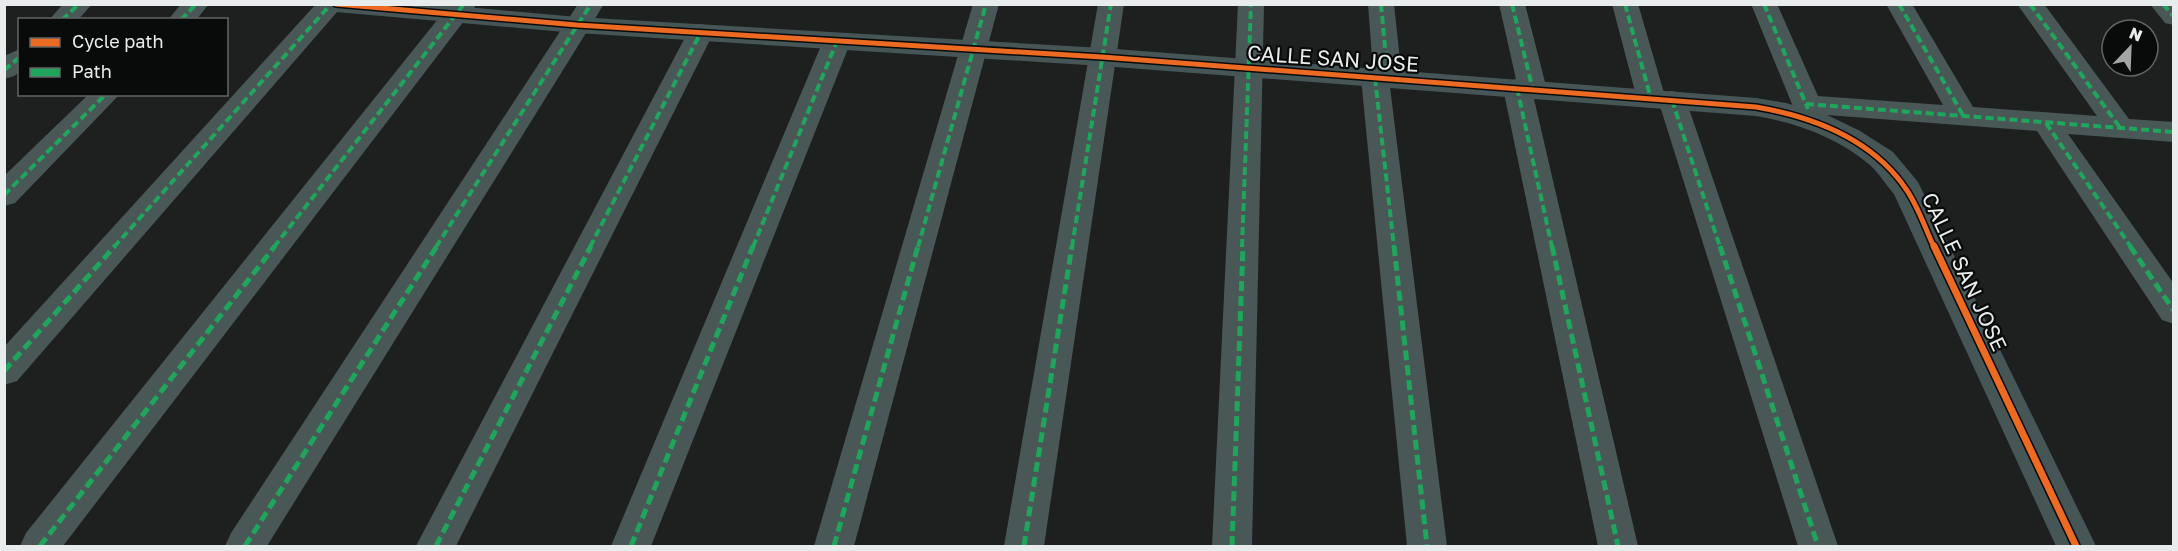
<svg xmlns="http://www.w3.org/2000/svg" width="2178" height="551" viewBox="0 0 2178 551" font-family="'Golos Text',sans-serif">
<rect width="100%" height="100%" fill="#1e2020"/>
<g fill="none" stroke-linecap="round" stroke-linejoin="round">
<g fill="#4a5757" fill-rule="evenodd">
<path d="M63 4H92L78 20H49Z"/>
<path d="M181 4H209L196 20H168Z"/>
<path d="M316 4H344L17 381 4 385V347Z"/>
<path d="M450 4H477L63 546H20L26 533Z"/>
<path d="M578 4H604L267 546H225L231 533Z"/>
<path d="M973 4H999L854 546H814Z"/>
<path d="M1098 4H1124L1044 546H1004Z"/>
<path d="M1238 4H1264L1252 546H1212Z"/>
<path d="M1368 4H1394L1402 79 1398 85 1390 87 1447 546H1407L1361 78 1365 72 1373 70Z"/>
<path d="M1499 4H1525L1547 90 1543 96 1534 99 1638 546H1598L1503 88 1507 82 1516 79Z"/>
<path d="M1612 4H1638L1664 93 1672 91 1682 93 1686 100 1838 546H1798L1660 106 1651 108 1641 106 1637 99Z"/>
<path d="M1751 4H1777L1818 96 1943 105 1886 4H1912L1973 107 2097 116 2017 4H2044L2129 119 2174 122V142L2068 134 2174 284V324L2162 320 2037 131 1827 115 1830 121 1825 128 1815 131 1805 128 1792 104Z"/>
<path d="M2150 4H2174V25L2165 23Z"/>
<path d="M701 24 711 26 714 32 456 546H416L688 32 691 26Z"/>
<path d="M837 33 847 35 851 41 651 546H611L823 41 827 35Z"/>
<path d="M20 49V72L14 76 4 79V56Z"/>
<path d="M89 94H120L15 203 4 206V176Z"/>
</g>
<path fill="#465656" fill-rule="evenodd" d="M323 4H433L577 17 1102 48 1756 98 1786 103 1825 114 1860 131 1893 152 1918 182 2096 546H2056L1894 194C1886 185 1879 173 1870 165 1838 138 1797 123 1756 116L1102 66 577 33 336 12 327 10Z"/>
<g stroke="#20a55d" stroke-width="4" stroke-dasharray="8 4" stroke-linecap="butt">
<path d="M1381 4 1388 79"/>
<path d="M1512 4 1533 90"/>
<path d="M1625 4 1651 99"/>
<path d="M1764 4 1808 109"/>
<path d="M1899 4 1964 117"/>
<path d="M2030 4 2121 129"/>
<path d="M2163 4 2174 17"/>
<path d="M62 20 79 4"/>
<path d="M181 20 196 4"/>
<path d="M4 70 20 57"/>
<path d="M1375 78 1394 247"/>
<path d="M1517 88 1552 247"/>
<path d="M1672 100 1720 247"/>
<path d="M1806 104 2174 132"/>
<path d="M2046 123 2131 247"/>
<path d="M4 195 106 94"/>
<path d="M114 247 331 4"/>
<path d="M274 247 464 4"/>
<path d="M436 247 591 4"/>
<path d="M590 247 701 32"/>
<path d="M753 247 837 41"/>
<path d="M918 247 986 4"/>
<path d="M1072 247 1111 4"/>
<path d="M1242 247 1251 4"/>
</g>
<g stroke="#20a55d" stroke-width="5" stroke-dasharray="10 5" stroke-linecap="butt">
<path d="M1394 246 1427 546"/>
<path d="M1552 246 1618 546"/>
<path d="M1720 246 1818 546"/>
<path d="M2130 246 2174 311"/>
<path d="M4 371 115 246"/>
<path d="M40 546 275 246"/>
<path d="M245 546 437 246"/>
<path d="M436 546 591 246"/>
<path d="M631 546 753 246"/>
<path d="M834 546 918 246"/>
<path d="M1024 546 1072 246"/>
<path d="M1232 546 1243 246"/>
</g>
<g stroke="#090a0a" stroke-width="8">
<path id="cycleway-far1" d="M336 4 577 25 1102 57 1756 107C1814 117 1872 139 1906 189 1918 206 1925 228 1934 247"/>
</g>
<g stroke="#090a0a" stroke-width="10">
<path id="cycleway" d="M1934 246 2076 546"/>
</g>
<use href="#cycleway-far1" stroke="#ed6a23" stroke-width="5"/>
<use href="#cycleway" stroke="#ed6a23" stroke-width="7"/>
</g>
<g text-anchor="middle" stroke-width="4.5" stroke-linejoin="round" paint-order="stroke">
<g font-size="21" fill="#e9ecec" stroke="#090a0a">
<text transform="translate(1333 59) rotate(4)" y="7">CALLE SAN JOSE</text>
<text transform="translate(1964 272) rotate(65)" y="7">CALLE SAN JOSE</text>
</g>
</g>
<rect width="2178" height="551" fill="none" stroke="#e9ecec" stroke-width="12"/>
<rect x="18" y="18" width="210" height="78" fill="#090a0a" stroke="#636464" stroke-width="1.5"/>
<rect x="30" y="38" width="30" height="9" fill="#ed6a23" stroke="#636464" stroke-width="1.5"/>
<text x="72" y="48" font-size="18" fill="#e9ecec">Cycle path</text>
<rect x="30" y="68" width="30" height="9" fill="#20a55d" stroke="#636464" stroke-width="1.5"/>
<text x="72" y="78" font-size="18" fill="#e9ecec">Path</text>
<g transform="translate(2130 48) rotate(23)"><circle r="28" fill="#090a0a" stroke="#636464" stroke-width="1.5"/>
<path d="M0-4.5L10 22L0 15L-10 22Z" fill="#a2a5a5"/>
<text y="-9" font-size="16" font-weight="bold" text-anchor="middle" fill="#e9ecec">N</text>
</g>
</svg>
